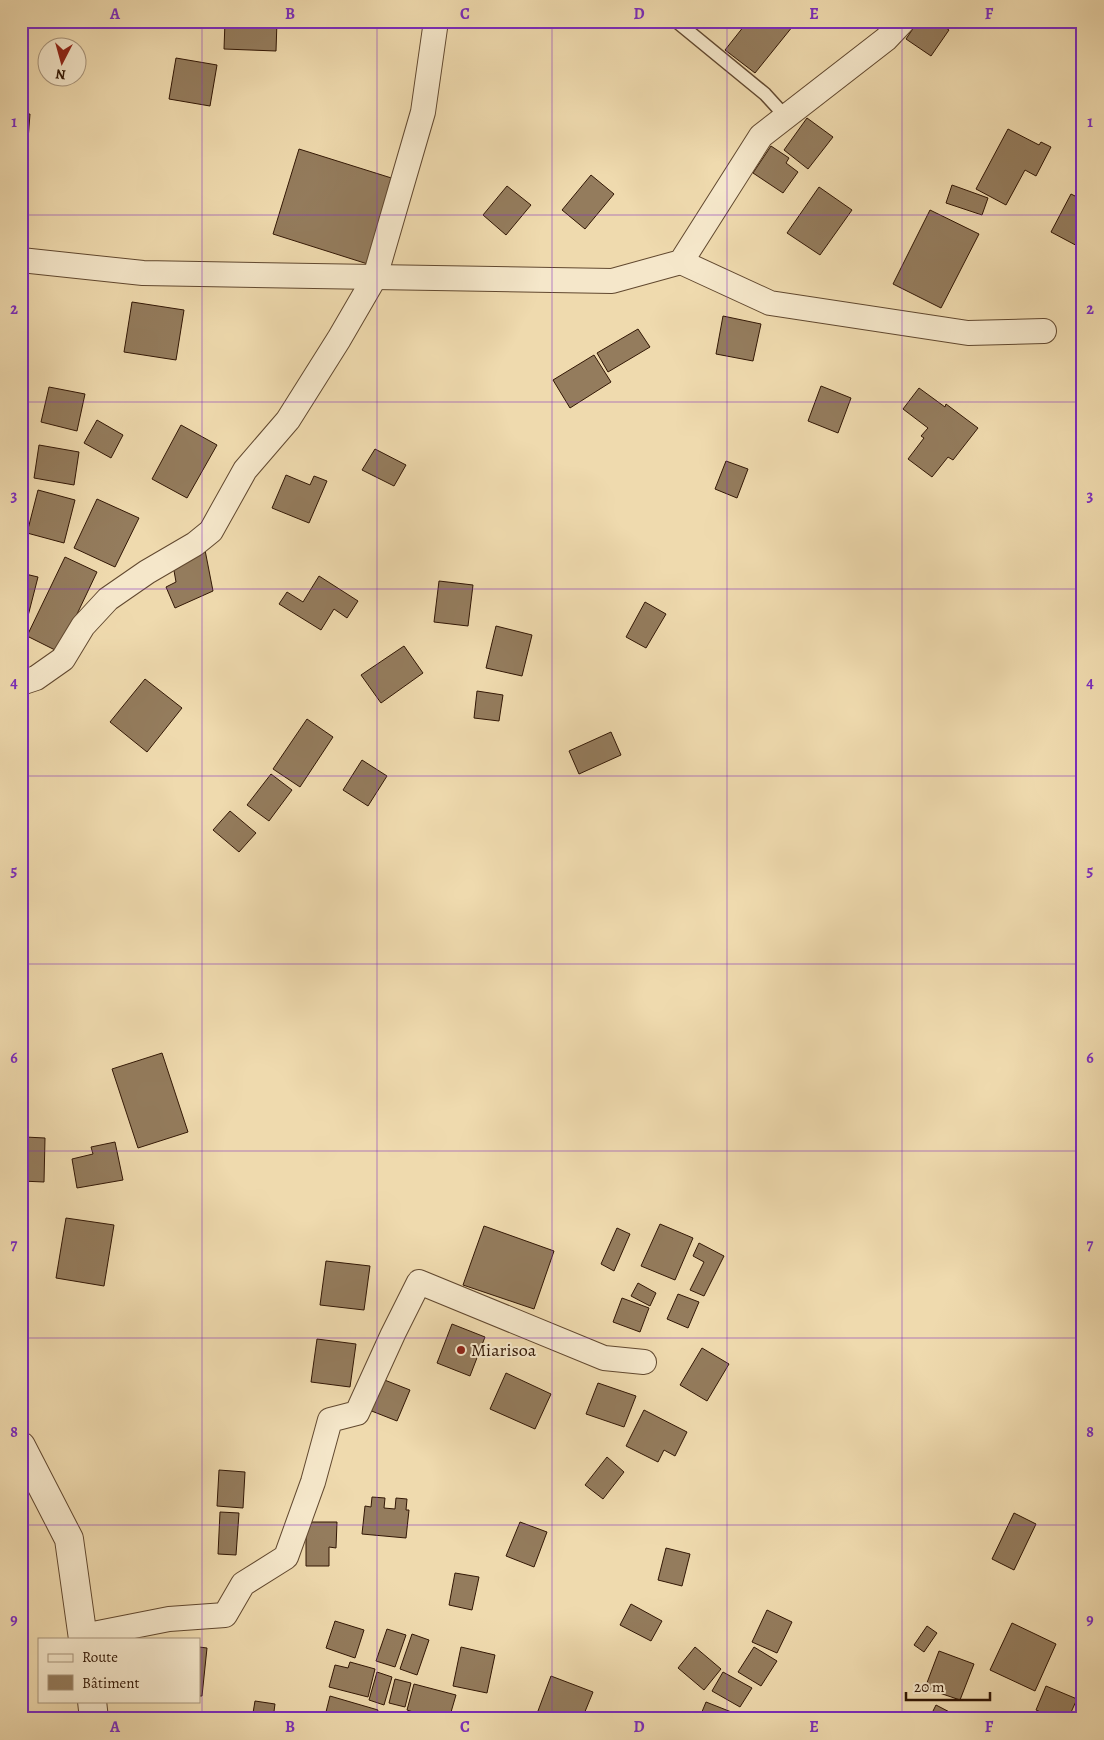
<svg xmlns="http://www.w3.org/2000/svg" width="1104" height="1740" viewBox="0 0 1104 1740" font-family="Alegreya,serif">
<rect width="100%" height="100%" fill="#efdaae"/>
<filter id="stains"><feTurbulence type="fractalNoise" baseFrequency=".004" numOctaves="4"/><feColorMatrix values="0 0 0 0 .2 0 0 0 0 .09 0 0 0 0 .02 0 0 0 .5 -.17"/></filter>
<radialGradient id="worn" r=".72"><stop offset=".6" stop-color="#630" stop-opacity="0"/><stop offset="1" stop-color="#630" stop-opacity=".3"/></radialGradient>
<g fill="#947c5d" stroke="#321705">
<path d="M225 21H277L276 51 224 49Z"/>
<path d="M748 21H797L755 73 725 50Z"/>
<path d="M918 21H936L949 30 931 56 906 39Z"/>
<path d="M176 58 217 65 210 106 169 99Z"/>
<path d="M21 114H30L27 153 21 152Z"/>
<path d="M807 118 833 137 808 169 784 150Z"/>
<path d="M1008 129 1039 145 1041 142 1051 147 1036 176 1025 170 1006 205 976 189Z"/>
<path d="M771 146 789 158 786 163 798 172 783 193 753 173Z"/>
<path d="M299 149 401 181 374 266 273 234Z"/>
<path d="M591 175 614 194 585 229 562 210Z"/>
<path d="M952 185 988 198 982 215 946 203Z"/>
<path d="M507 186 531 205 506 235 483 215Z"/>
<path d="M819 187 852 210 820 255 787 233Z"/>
<path d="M1071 194 1083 200V249L1051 232Z"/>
<path d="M930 210 979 234 941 308 893 284Z"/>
<path d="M132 302 184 310 176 360 124 352Z"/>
<path d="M723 316 761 324 753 361 716 354Z"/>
<path d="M638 329 650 347 608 372 597 353Z"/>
<path d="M594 355 611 382 570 408 553 380Z"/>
<path d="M821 386 851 398 838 433 808 421Z"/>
<path d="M49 387 85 394 77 431 41 422Z"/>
<path d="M919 388 945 407 946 404 978 428 953 460 948 457 932 477 908 459 924 438 921 436 928 428 903 409Z"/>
<path d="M21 409 25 410 21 433Z"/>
<path d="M97 420 123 435 111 458 84 443Z"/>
<path d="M181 425 217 445 187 498 152 479Z"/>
<path d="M39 445 79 452 74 485 34 478Z"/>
<path d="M375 449 406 465 394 486 362 470Z"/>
<path d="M726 461 748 469 737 498 715 489Z"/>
<path d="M286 475 310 485 314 476 327 481 309 523 272 508Z"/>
<path d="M38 490 75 500 64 543 27 533Z"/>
<path d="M97 499 139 518 115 567 74 548Z"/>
<path d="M205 550 213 591 175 608 166 587 176 582 173 565Z"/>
<path d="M65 557 97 572 59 652 27 636Z"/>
<path d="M21 573 38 577 28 616 21 615Z"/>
<path d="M319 576 358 601 347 618 334 609 321 630 279 604 287 592 303 602Z"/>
<path d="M439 581 473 585 468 626 434 622Z"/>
<path d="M645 602 666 614 646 648 626 637Z"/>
<path d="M496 626 532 635 522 676 486 668Z"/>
<path d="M404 646 423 673 381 703 361 675Z"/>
<path d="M145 679 182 708 147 752 110 722Z"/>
<path d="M477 691 503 695 499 721 474 718Z"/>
<path d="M307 719 333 737 300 787 273 769Z"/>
<path d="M611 732 621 755 579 774 569 751Z"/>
<path d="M362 760 387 776 368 806 343 790Z"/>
<path d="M271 774 292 790 269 821 247 805Z"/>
<path d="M230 811 256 833 239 852 213 830Z"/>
<path d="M162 1053 188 1132 138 1148 112 1069Z"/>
<path d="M21 1129H25V1137L45 1138 44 1182 21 1181Z"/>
<path d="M115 1142 123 1180 77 1188 72 1159 93 1154 91 1147Z"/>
<path d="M66 1218 114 1225 104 1286 56 1278Z"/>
<path d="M660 1224 693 1238 675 1280 641 1266Z"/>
<path d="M484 1226 554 1251 534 1309 463 1285Z"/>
<path d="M617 1228 630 1234 614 1271 601 1264Z"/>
<path d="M699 1243 724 1256 704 1296 690 1290 704 1262 693 1256Z"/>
<path d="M326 1261 370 1266 364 1310 320 1305Z"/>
<path d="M638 1283 656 1293 650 1306 631 1296Z"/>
<path d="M678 1294 699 1302 688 1328 667 1319Z"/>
<path d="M622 1298 649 1308 640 1332 613 1322Z"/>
<path d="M452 1324 485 1337 470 1376 437 1363Z"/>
<path d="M317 1339 356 1344 350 1387 311 1382Z"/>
<path d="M702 1348 729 1364 707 1401 680 1385Z"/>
<path d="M506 1373 551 1394 535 1429 490 1409Z"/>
<path d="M382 1379 410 1390 397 1421 369 1410Z"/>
<path d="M598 1383 636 1396 624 1427 586 1414Z"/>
<path d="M644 1410 687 1432 675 1456 664 1450 658 1462 626 1446Z"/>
<path d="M607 1457 624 1472 603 1499 585 1485Z"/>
<path d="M219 1470 245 1472 243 1508 217 1506Z"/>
<path d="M372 1497 385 1498 384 1508 395 1509 396 1498 407 1499 406 1510H409L406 1538 362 1534 365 1506 371 1507Z"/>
<path d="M220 1512 239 1513 236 1555 218 1554Z"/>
<path d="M1014 1513 1036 1524 1014 1570 992 1559Z"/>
<path d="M306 1522H337L336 1548 329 1547V1566H306Z"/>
<path d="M520 1522 547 1532 534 1567 506 1556Z"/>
<path d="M666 1548 690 1554 682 1586 658 1580Z"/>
<path d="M455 1573 479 1577 472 1610 449 1605Z"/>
<path d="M631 1604 662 1621 651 1641 620 1625Z"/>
<path d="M767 1610 792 1622 777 1653 752 1642Z"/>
<path d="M335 1621 364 1630 355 1658 326 1648Z"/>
<path d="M1012 1623 1056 1644 1035 1691 990 1670Z"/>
<path d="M927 1626 937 1633 924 1652 914 1645Z"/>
<path d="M387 1629 406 1635 395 1667 376 1661Z"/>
<path d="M412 1634 429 1640 417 1675 400 1669Z"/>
<path d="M199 1647 207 1648 202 1696H199Z"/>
<path d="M461 1647 495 1655 487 1693 453 1686Z"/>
<path d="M695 1647 721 1669 704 1690 678 1668Z"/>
<path d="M754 1647 777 1661 761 1686 738 1672Z"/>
<path d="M939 1651 974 1664 960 1700 925 1688Z"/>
<path d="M350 1662 375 1669 368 1697 329 1687 335 1665 348 1668Z"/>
<path d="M377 1672 392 1677 384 1705 369 1700Z"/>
<path d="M723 1672 752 1688 740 1707 712 1691Z"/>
<path d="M551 1676 593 1692 582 1719H535Z"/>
<path d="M395 1679 411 1683 405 1707 389 1703Z"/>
<path d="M414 1684 456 1695 449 1719H435L407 1710Z"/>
<path d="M1046 1686 1077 1699 1068 1719H1057L1036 1710Z"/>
<path d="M330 1696 378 1710 375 1719H335L325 1716Z"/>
<path d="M255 1701 275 1704 273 1719H252Z"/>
<path d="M706 1702 739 1715 738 1719H699Z"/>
<path d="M936 1705 961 1718 960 1719H929Z"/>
</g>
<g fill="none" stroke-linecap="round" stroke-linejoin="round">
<g stroke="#61482f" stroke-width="15">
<path id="service" d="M676 21 765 94 786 117"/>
</g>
<g stroke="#61482f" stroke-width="26">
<g id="minor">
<path d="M21 260 143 273 612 281 681 262 761 136 886 39 903 21"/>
<path d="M681 262 770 303 968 333 1044 331"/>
<path d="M21 683 36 678 63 659 83 626 108 599 147 572 195 544 211 531 245 470 288 420 339 339 375 277 423 112 436 21"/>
<path d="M83 1636 169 1619 225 1615 243 1584 286 1557 313 1482 330 1420 357 1413 393 1334 419 1282 604 1358 644 1362"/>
</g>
</g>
<g stroke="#61482f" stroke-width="30">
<g id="tertiary">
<path d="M21 1446 69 1539 83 1639"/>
<path d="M92 1701 94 1719"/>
</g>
</g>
<use href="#service" stroke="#f5e7ca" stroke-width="12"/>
<use href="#minor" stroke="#f5e7ca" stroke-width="24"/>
<use href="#tertiary" stroke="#f5e7ca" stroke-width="28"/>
</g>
<path fill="none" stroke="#7b2cbf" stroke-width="1" stroke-opacity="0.55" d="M202 21V1719M377 21V1719M552 21V1719M727 21V1719M902 21V1719M21 215H1083M21 402H1083M21 589H1083M21 776H1083M21 964H1083M21 1151H1083M21 1338H1083M21 1525H1083"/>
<circle fill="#8f2418" stroke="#f5e7ca" stroke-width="2" cx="461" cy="1350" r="5"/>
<g text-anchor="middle" stroke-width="4" stroke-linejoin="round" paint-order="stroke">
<g font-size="18" fill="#321705" stroke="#f5e7ca" text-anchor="start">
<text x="471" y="1356">Miarisoa</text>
</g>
</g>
<rect width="1104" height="1740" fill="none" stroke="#efdaae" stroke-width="55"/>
<rect x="38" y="1638" width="162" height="65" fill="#f5e7ca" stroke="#a7947b"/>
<rect x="48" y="1654" width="25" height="8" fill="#f5e7ca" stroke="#a7947b"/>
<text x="82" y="1662" font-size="15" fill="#321705">Route</text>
<rect x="48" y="1675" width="25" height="15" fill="#947c5d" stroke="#a7947b"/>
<text x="82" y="1688" font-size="15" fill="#321705">Bâtiment</text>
<g transform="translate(62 62) rotate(186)"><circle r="24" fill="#f5e7ca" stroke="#a7947b"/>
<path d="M0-4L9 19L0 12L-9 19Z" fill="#8f2418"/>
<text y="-8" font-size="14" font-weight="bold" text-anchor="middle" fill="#321705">N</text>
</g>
<path d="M906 1692v8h84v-8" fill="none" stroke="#321705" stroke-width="2.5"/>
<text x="914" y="1692" font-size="15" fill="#321705" stroke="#f5e7ca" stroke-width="4" paint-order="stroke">20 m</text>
<rect x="28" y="28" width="1048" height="1684" fill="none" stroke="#7b2cbf" stroke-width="2"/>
<g font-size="16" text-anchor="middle" font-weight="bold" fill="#7b2cbf">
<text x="115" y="19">A</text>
<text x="290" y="19">B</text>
<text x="465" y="19">C</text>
<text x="639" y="19">D</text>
<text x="814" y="19">E</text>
<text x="989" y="19">F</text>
<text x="14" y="127">1</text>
<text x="1090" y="127">1</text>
<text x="14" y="314">2</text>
<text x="1090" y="314">2</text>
<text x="14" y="501">3</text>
<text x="1090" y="501">3</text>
<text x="14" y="688">4</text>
<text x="1090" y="688">4</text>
<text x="14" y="876">5</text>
<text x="1090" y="876">5</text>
<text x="14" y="1063">6</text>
<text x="1090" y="1063">6</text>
<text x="14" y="1250">7</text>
<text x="1090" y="1250">7</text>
<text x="14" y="1437">8</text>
<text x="1090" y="1437">8</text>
<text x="14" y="1625">9</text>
<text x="1090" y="1625">9</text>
<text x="115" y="1732">A</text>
<text x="290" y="1732">B</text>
<text x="465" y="1732">C</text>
<text x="639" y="1732">D</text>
<text x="814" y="1732">E</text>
<text x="989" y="1732">F</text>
</g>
<rect width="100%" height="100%" filter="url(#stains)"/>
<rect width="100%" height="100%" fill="url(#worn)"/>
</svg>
